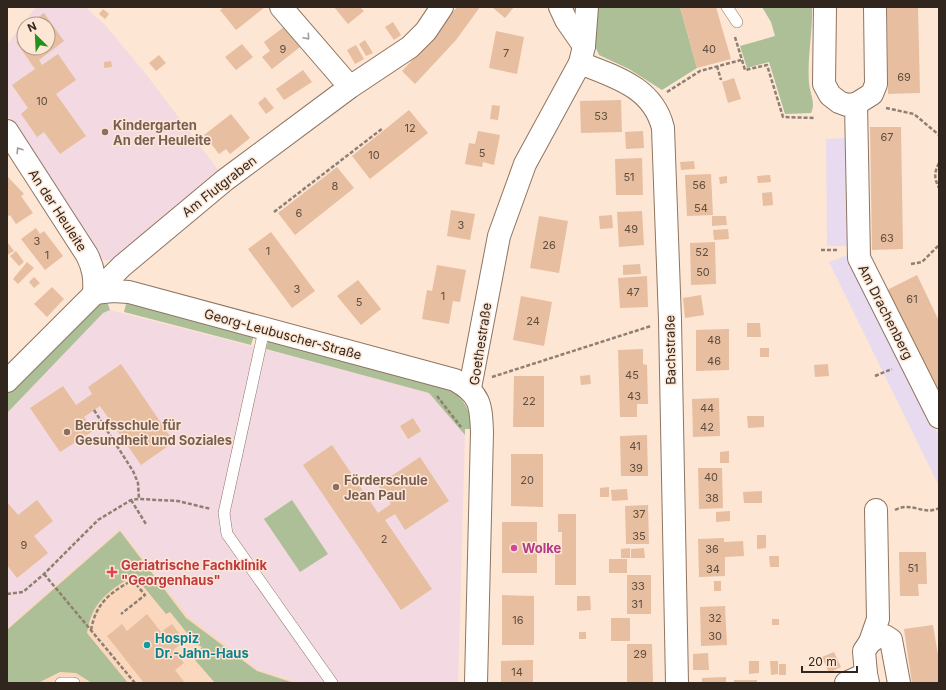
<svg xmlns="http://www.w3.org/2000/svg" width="946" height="690" viewBox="0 0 946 690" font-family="Inter,sans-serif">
<rect width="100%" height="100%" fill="#fde6d4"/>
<path fill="#fbd8bd" d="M120 528 188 616 257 669 300 683H7V628Z"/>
<g fill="#e8dbef">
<path d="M847 138 848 246H827L826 139Z"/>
<path d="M850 254 939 436V486L829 262Z"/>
</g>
<g fill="#f3d9e1" fill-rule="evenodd">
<path d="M36 7H85L105 25 145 73 219 171 113 260H104L99 255 7 114V45ZM24 24H48V48H24Z"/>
<path d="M110 310 279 353 429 393 433 396 465 435 458 683H300L257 669 188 616 120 529 7 628V412L103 313Z"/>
</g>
<g fill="#adbf96">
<path d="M596 7H680L697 68 662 90 629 69 599 55 595 46Z"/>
<path d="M762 7H812C813 32 807 57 809 83 810 94 816 103 811 113L785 114 769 62 747 68 740 46 775 36 771 22Z"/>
<path d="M106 299 110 310 103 313 7 413V391L82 315Z"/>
<path d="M127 300 254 335 251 345 124 312Z"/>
<path d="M269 338 443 386C461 395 472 407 470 429H465V435L429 393 266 349Z"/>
<path d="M292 500 328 554 300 572 264 519Z"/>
<path d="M120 531 186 618 257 671 294 683H215L195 660 198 652 202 647 196 644 170 612 166 614 134 575C109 591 92 601 87 633L128 683H92L76 673 60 672 38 683H7V630Z"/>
</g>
<g fill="#e7be9f">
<path d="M224 7H265L236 30 220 10Z"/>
<path d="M334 7H360L364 11 348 24Z"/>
<path d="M457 7H480L456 40 415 84 402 71 429 43Z"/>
<path d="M492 7H514L505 18Z"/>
<path d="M680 7H716L731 59 697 68Z"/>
<path d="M887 7H918L920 93 888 94Z"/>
<path d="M103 9 109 14 105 19 99 14Z"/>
<path d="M44 13 64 41 39 60 42 65 58 54 76 80 56 94 86 136 60 154 44 132 37 137 21 114 28 108 12 85 35 69 16 42 24 36V48H48V24H29Z"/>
<path d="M393 22 401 35 394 40 385 27Z"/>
<path d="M284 27 300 47 272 69 262 57 270 51 264 42Z"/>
<path d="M496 31 524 37 517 74 489 68Z"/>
<path d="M365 40 373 53 366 56 359 44Z"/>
<path d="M242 44 253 57 236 70 225 57Z"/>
<path d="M356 45 364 59 355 64 347 50Z"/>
<path d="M159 55 166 63 156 71 149 63Z"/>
<path d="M111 61 112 67 104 68V62Z"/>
<path d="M303 70 312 82 284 100 276 89Z"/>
<path d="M734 78 741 99 728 103 722 82Z"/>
<path d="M265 97 274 108 266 114 258 103Z"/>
<path d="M621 100 622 132 581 133 580 101Z"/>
<path d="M492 105 500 106 498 120 490 119Z"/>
<path d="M409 110 428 133 370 179 352 156Z"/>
<path d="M231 114 250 138 230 154 226 149 219 154 204 135Z"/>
<path d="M870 127H901L903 249 872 250Z"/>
<path d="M478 131 500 135 494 165 483 162 482 167 465 164 469 143 475 144Z"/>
<path d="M643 131 644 148 626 149 625 132Z"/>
<path d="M642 158 643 195H616L615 159Z"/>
<path d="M694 161 695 169 681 170 680 162Z"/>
<path d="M337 167 354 188 295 235 278 213Z"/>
<path d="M711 174 713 215 687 216 685 175Z"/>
<path d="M770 175 771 182 758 183 757 176Z"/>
<path d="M7 176 24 194 21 196 33 213 16 224 10 215 7 217Z"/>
<path d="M727 176V183L720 184 719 177Z"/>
<path d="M772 192 773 205 763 206 762 193Z"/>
<path d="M451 210 475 214 470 240 447 236Z"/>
<path d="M642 211 644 245 619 247 617 212Z"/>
<path d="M612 215 613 228 600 229 599 216Z"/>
<path d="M539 216 568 221 559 273 530 268Z"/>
<path d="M712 216H726L727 225 712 226Z"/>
<path d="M36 228 40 234 44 231 63 256 45 270 21 239Z"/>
<path d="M728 229 729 239 714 240 713 230Z"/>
<path d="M271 232 315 291 292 308 248 249Z"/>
<path d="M715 242 716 284 691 285 690 243Z"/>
<path d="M8 243 14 251 7 255V245Z"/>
<path d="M16 251 24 262 19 266 10 256Z"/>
<path d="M27 262 34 268 18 284 13 279Z"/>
<path d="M640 264 641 274 623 275V265Z"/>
<path d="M437 265 466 270 460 302 453 301 449 324 422 319 427 290 432 291Z"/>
<path d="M917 275 939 321V394L887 290Z"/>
<path d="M647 276 648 307 620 308 618 278Z"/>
<path d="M34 277 40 283 34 288 29 282Z"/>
<path d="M358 280 381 309 361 325 337 296Z"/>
<path d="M52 287 64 299 47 317 34 304Z"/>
<path d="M701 295 704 315 685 318 683 298Z"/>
<path d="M521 296 552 302 544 346 513 340Z"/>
<path d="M747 323H760L761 337H747Z"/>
<path d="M729 329V370L696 371V330Z"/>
<rect x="760" y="348" width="9" height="9"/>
<path d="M643 349V364L647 365 648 404H637V417H620L618 350Z"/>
<path d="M121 364 174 442 141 465 100 406 84 417 93 431 60 452 30 408 63 386 76 405 92 394 88 387Z"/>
<path d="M828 364 829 376 815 377 814 365Z"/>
<path d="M590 375 591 384 581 385 580 376Z"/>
<path d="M514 376H544V427H513Z"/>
<path d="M719 398 720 436 693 437 692 399Z"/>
<path d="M747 416H764V427L748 428Z"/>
<path d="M413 418 421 431 408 439 400 426Z"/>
<path d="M647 435 648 476H621L620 436Z"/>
<path d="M332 445 378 513 391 504 378 485 420 457 449 501 405 530 395 514 385 520 432 589 401 610 303 465Z"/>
<path d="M729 451V463H720V452Z"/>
<path d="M511 454H543V507L511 506Z"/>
<path d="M698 468H722L723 508 699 509Z"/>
<path d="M609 487V497H600V488Z"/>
<path d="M627 489 628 500 612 501 611 490Z"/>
<path d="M762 491V503H744L743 492Z"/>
<path d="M37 500 53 521 34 536 48 553 17 578 7 565V502L18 515Z"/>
<path d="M648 505 649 544H626L625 506Z"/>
<path d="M730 511V521L716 522V512Z"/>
<path d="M558 514H576V585H555V554H562V532H558Z"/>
<rect x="502" y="522" width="35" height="51"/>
<path d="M757 535H766V548L757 549Z"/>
<path d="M724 538V542L743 541 744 556 725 557V576L699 577 698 539Z"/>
<path d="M630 548V558H621V549Z"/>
<path d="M644 548 645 558H631V549Z"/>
<path d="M899 552H926L927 584H918L919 596H900Z"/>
<path d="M769 556H779V567H770Z"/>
<rect x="609" y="559" width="18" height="14"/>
<rect x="627" y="575" width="24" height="39"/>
<rect x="714" y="581" width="7" height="10"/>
<path d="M502 595 534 596V645H502Z"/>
<path d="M577 596H590L591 610 577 611Z"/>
<path d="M725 606 727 645 701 646 700 607Z"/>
<path d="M147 614 161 632 172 624 185 641 173 650 184 663 175 670 185 683H144L107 636 122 624 127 631Z"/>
<rect x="611" y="618" width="19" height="23"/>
<rect x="772" y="619" width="7" height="6"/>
<path d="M933 625 939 661V683H912L904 629Z"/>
<rect x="579" y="632" width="7" height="7"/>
<path d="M627 644H652L653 683H627Z"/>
<path d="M834 652 841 667 829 673 822 657Z"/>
<path d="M708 653 709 670H693V654Z"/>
<path d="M533 660V683H501V661Z"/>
<path d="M749 661H759V673L749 674Z"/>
<path d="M770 661H778V674L771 675Z"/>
<rect x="779" y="664" width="7" height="11"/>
<path d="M726 677V683H702V678Z"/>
<rect x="734" y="680" width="23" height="3"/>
</g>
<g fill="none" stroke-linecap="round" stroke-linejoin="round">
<g stroke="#8f7561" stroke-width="12">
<g id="service">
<path d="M727 7 737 22"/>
<path d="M264 330 224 513 227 534 332 683"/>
<path d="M61 683H74"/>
</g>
</g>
<g stroke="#8f7561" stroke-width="24">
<g id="minor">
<path d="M281 7 350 87"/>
<path d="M560 7 566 20 584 46"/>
<path d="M825 7 824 84 830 95 839 102 847 105 856 104 859 258 939 417"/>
<path d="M580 63C615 77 653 87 663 128L670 320 677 683"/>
<path d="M856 104 872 94 876 84 875 7"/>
<path d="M7 131 87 255C94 269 95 279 94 293"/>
<path d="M94 293 113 291 129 292 455 380C480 394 481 404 482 432L476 683"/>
<path d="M7 381 122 266 225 180 350 87 410 47 426 31 442 7"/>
<path d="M470 388 499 236 525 164 580 63 584 46 587 7"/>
<path d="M870 642 878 637 885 636 891 640 899 683"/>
<path d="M866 674 864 651 870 642 878 619 876 510"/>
<path d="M846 683 866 674 868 683"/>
</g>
</g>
<g stroke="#8f7f72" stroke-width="2.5" stroke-dasharray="4 2" stroke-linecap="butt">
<path d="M735 37 745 70 767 65 783 117 814 118"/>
<path d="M717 66 721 80"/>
<path d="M667 92 700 71 741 60"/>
<path d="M886 108 914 114 939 135"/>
<path d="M939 163C934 173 934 178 939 188"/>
<path d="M274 212 383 128"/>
<path d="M821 250H839"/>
<path d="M911 264 922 262 939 245"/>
<path d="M875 376 892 369"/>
<path d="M492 377 651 326"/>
<path d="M437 396 461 427"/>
<path d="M94 410 133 471 138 483 139 499"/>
<path d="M131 500 146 524"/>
<path d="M895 510C912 501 923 516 939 508"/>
<path d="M44 574 135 683"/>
<path d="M7 594 23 592 44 574 98 520 131 500 139 499 178 501 211 509"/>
<path d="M91 630C96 604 108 594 131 581L135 583 145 595 121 614"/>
</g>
<use href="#service" stroke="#fff" stroke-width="11"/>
<use href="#minor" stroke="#fff" stroke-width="22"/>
</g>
<defs><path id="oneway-chevron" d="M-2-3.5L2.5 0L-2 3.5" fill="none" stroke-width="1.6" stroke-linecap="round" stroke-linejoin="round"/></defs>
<g stroke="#a29d9a">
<use href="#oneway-chevron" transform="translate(307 37) rotate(49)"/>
<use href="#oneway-chevron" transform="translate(19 150) rotate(-123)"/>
</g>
<g fill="#8d6e63" stroke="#fde6d4" stroke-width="1.5">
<circle cx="105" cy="132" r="4"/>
<circle cx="67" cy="432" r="4"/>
<circle cx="336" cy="487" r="4"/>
</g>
<circle fill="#d1479c" stroke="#fde6d4" stroke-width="1.5" cx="514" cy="548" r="4"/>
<path fill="#e0444e" stroke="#fde6d4" stroke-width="1.5" d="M110 566h4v4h4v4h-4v4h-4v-4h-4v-4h4z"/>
<circle fill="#0f9aa8" stroke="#fde6d4" stroke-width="1.5" cx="147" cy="645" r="4"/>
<g text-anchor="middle" stroke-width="3" stroke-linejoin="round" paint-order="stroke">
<g font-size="11" fill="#5e4c3e">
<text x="283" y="53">9</text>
<text x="709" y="53">40</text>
<text x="506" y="57">7</text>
<text x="904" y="81">69</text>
<text x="42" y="105">10</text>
<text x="601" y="120">53</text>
<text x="410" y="132">12</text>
<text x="887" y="141">67</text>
<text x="482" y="157">5</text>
<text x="374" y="159">10</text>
<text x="629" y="181">51</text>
<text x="699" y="189">56</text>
<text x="335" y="190">8</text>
<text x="701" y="212">54</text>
<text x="299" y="217">6</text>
<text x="461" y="229">3</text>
<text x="631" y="233">49</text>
<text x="887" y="242">63</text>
<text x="37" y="245">3</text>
<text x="549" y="249">26</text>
<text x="268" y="255">1</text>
<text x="702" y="256">52</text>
<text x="47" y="259">1</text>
<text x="703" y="276">50</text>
<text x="297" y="293">3</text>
<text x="633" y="296">47</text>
<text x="443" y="300">1</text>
<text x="912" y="303">61</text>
<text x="359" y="306">5</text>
<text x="533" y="325">24</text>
<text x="714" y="344">48</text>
<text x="714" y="365">46</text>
<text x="632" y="379">45</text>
<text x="634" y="400">43</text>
<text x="529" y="405">22</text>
<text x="707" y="412">44</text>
<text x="707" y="431">42</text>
<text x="635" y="450">41</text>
<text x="636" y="472">39</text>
<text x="711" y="481">40</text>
<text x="527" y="484">20</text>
<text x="712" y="502">38</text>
<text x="639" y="518">37</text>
<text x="639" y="540">35</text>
<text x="384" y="543">2</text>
<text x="24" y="549">9</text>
<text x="712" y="553">36</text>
<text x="913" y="572">51</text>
<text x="713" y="573">34</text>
<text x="638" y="590">33</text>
<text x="637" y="608">31</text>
<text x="715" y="622">32</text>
<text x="518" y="624">16</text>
<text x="715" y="640">30</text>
<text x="640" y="658">29</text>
<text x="517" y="676">14</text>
</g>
<g font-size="13" font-weight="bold" fill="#785e54" stroke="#fde6d4" text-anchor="start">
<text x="113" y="130">Kindergarten<tspan x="113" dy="15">An der Heuleite</tspan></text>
<text x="75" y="430">Berufsschule für<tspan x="75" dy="15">Gesundheit und Soziales</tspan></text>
<text x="344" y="485">Förderschule<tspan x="344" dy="15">Jean Paul</tspan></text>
</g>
<g font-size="13" fill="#31261e" stroke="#fde6d4">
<text transform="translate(219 186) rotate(-38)" y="5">Am Flutgraben</text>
<text transform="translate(58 210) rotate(57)" y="5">An der Heuleite</text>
<text transform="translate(886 312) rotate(63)" y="5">Am Drachenberg</text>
<text transform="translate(283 334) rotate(15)" y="5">Georg-Leubuscher-Straße</text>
<text transform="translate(480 344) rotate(-81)" y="5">Goethestraße</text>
<text transform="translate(670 350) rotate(-91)" y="5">Bachstraße</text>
</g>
<g font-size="13" font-weight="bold" fill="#b23c85" stroke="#fde6d4" text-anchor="start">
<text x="522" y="553">Wolke</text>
</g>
<g font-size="13" font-weight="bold" fill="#be3a42" stroke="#fde6d4" text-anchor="start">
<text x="121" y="570">Geriatrische Fachklinik<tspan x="121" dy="15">"Georgenhaus"</tspan></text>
</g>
<g font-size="13" font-weight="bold" fill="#0d838f" stroke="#fde6d4" text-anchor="start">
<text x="155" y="643">Hospiz<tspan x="155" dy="15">Dr.-Jahn-Haus</tspan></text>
</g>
</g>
<rect width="946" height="690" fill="none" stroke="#31261e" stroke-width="16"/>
<g transform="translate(36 36) rotate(336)"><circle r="19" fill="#fde6d4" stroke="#ab998b"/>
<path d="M0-3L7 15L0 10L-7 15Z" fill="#23921b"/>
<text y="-6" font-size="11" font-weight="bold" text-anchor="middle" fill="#31261e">N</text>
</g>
<path d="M802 666v6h55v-6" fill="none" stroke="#31261e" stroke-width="2"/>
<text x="808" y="666" font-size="12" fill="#31261e" stroke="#fde6d4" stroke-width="3" paint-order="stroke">20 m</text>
</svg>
